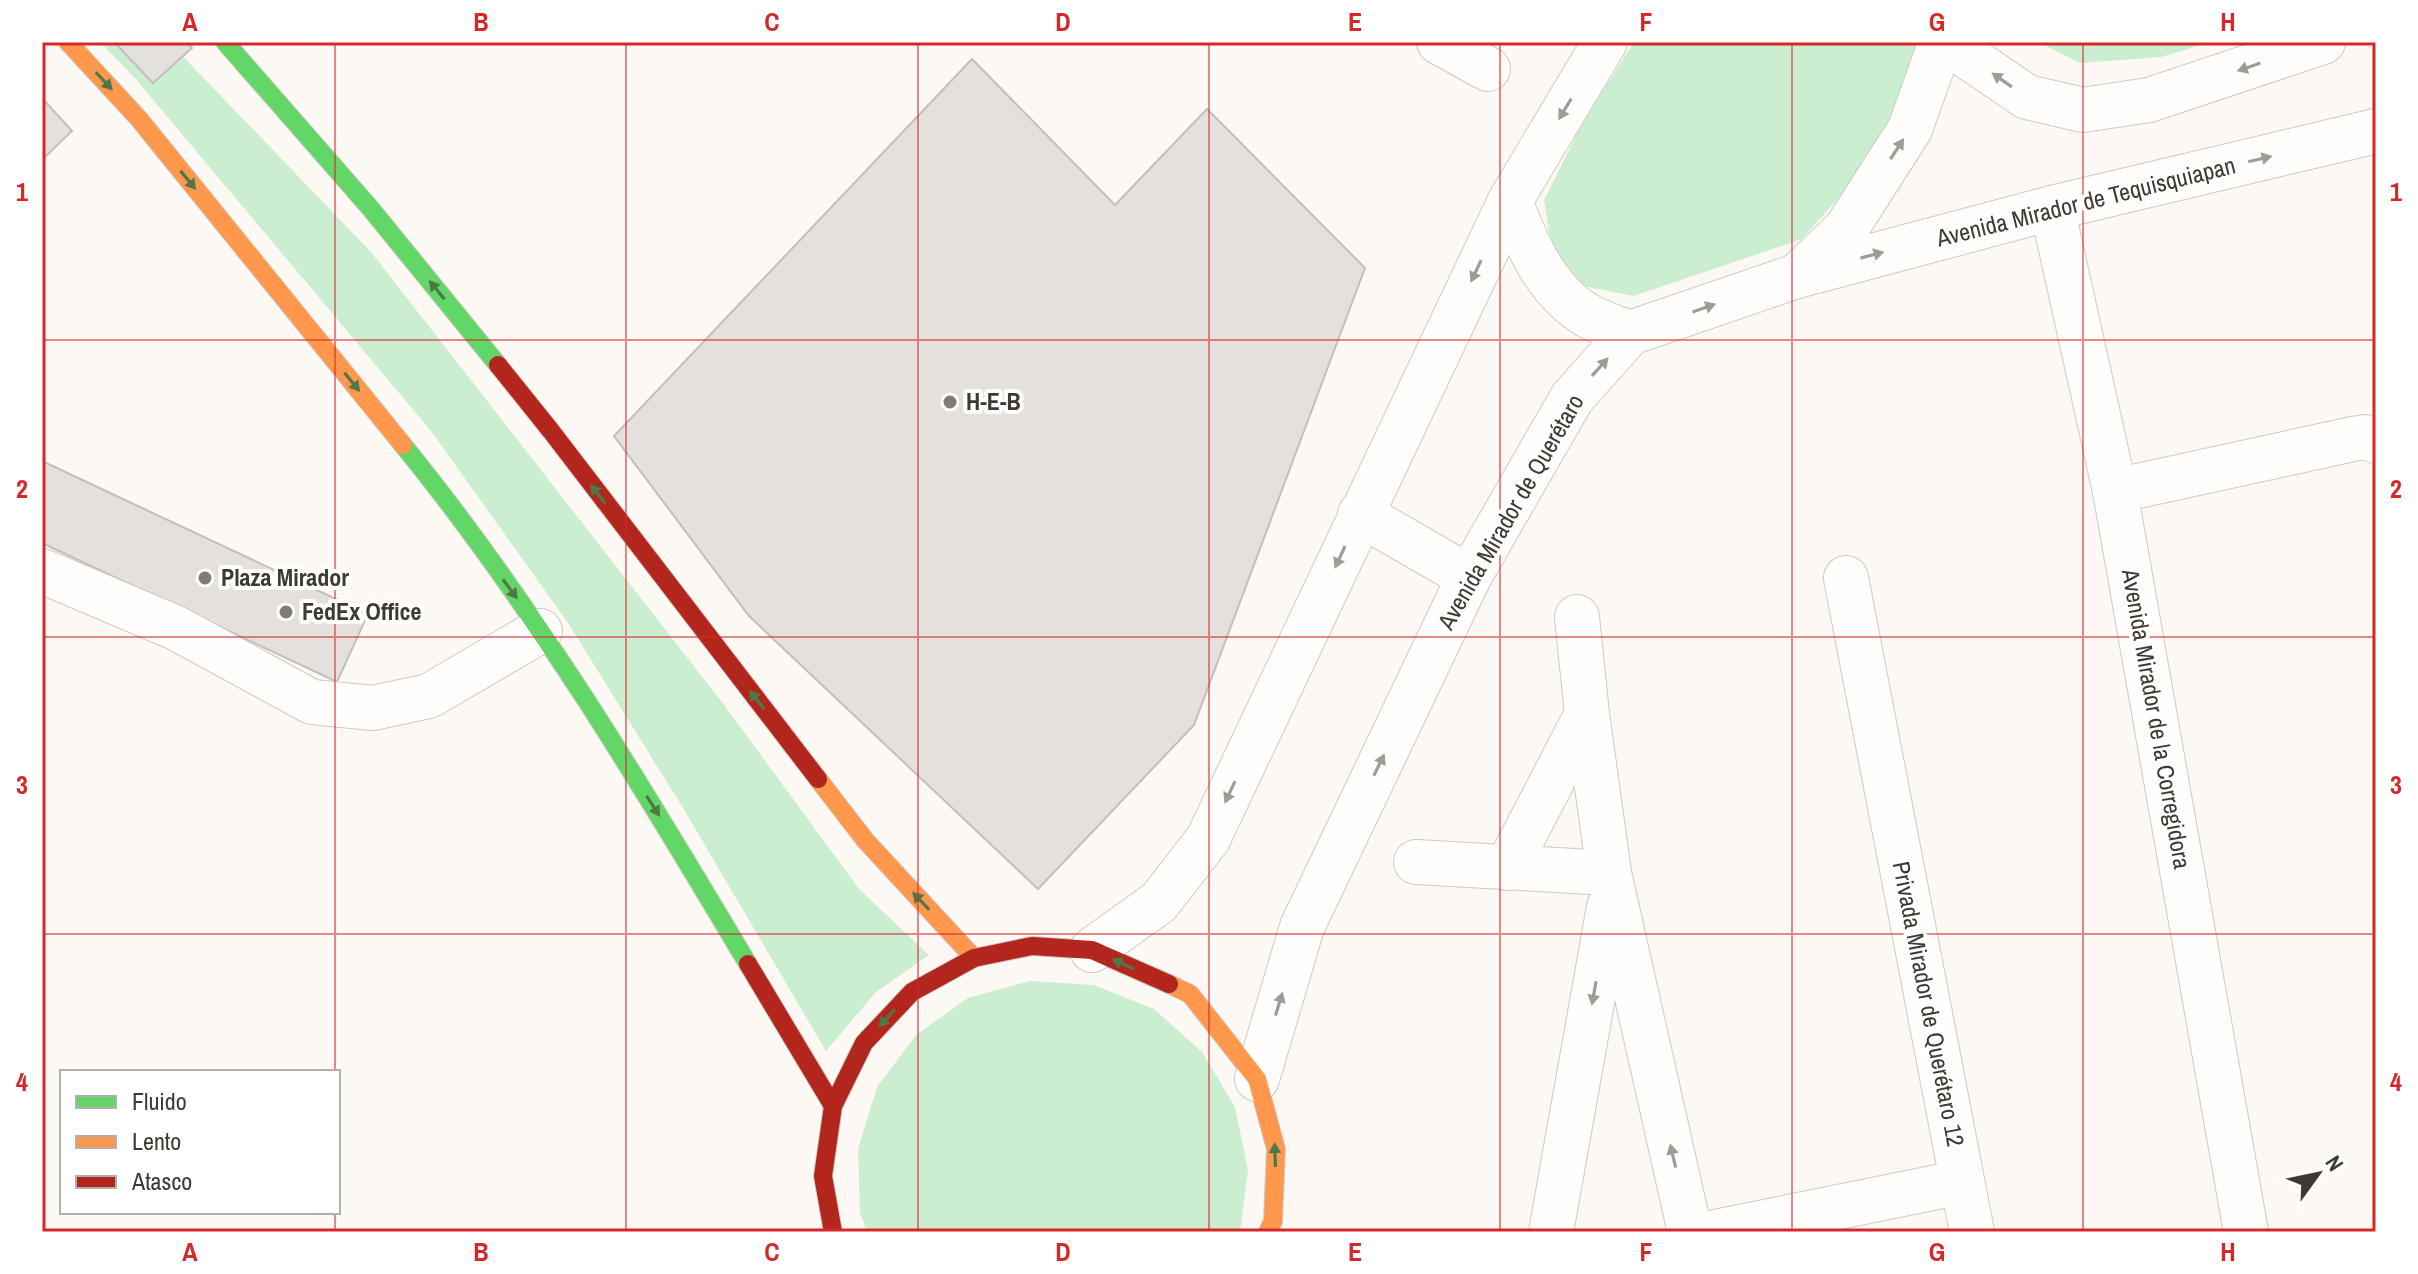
<svg xmlns="http://www.w3.org/2000/svg" width="2418" height="1274" viewBox="0 0 2418 1274" font-family="'Archivo Narrow',sans-serif">
<rect width="100%" height="100%" fill="#fcf8f4"/>
<g fill="#cceed0">
<path d="M100 42H169L371 252 725 706 859 889 929 955 876 992 826 1051 683 808 568 623 431 431 134 77Z"/>
<path d="M1634 42H1917L1889 142 1802 239 1634 296 1582 286 1552 252 1544 200 1584 120Z"/>
<path d="M2038 42H2211L2161 57 2080 63Z"/>
<path d="M1030 981 1094 985 1154 1009 1202 1052 1235 1107 1248 1170 1240 1232H867L860 1213 858 1149 877 1087 916 1035 968 998Z"/>
</g>
<g fill="#e4e0db" stroke="#c3bfba" stroke-width="2">
<path d="M114 42H186L192 48 153 83Z"/>
<path d="M972 59 1115 205 1207 109 1365 268 1194 725 1038 889 749 616 614 436Z"/>
<path d="M42 98 72 131 42 160Z"/>
<path d="M42 461 368 614 337 682 42 543Z"/>
</g>
<g fill="none" stroke-linecap="round" stroke-linejoin="round">
<g stroke="#cecac4" stroke-width="46">
<g id="street">
<path d="M1439 42 1488 69"/>
<path d="M1946 42 2027 97 2083 110 2149 100 2323 42"/>
<path d="M1510 201C1527 245 1546 292 1590 317 1602 323 1617 328 1630 333"/>
<path d="M2052 208 2115 491 2246 1232"/>
<path d="M1799 274 1846 229 1910 129 1941 42"/>
<path d="M2115 491 2353 439 2366 437 2376 441"/>
<path d="M1360 514 1469 577"/>
<path d="M42 571 176 628 312 702 373 708 429 696 540 631"/>
<path d="M1846 578 1972 1232"/>
<path d="M1577 617 1587 714 1609 873 1690 1232"/>
<path d="M1416 862 1609 873"/>
<path d="M1507 868 1587 714"/>
<path d="M1092 950 1159 902 1208 839 1510 201 1605 42"/>
<path d="M1257 1079 1302 927 1469 577 1572 398 1630 333 1797 276 2052 208 2376 131"/>
<path d="M1551 1232 1609 907"/>
<path d="M1715 1232 1962 1182"/>
</g>
</g>
<g stroke="#cecac4" stroke-width="20">
<g id="fast">
<path d="M225 42 371 209 498 365"/>
<path d="M403 445C534 606 642 786 748 964"/>
</g>
</g>
<g stroke="#cecac4" stroke-width="20">
<g id="slow">
<path d="M68 42 139 119 403 445"/>
<path d="M818 779 865 840 974 958"/>
<path d="M1169 984 1190 994 1257 1079 1276 1149 1273 1221 1268 1232"/>
</g>
</g>
<g stroke="#cecac4" stroke-width="20">
<g id="jam">
<path d="M498 365 551 431 818 779"/>
<path d="M748 964 833 1106"/>
<path d="M833 1232 823 1176 833 1106 864 1043 912 992 974 958 1032 946 1092 950 1169 984"/>
</g>
</g>
<use href="#street" stroke="#fffefd" stroke-width="44"/>
<use href="#fast" stroke="#63d668" stroke-width="18"/>
<use href="#slow" stroke="#ff974d" stroke-width="18"/>
<use href="#jam" stroke="#b3261e" stroke-width="18"/>
</g>
<defs><path id="oneway-solid" d="M-6-.8H1V-3.2L6.5 0L1 3.2V.8H-6Z" transform="scale(2)"/></defs>
<g fill="#9e9c97">
<use href="#oneway-solid" transform="translate(2249 67) rotate(161)"/>
<use href="#oneway-solid" transform="translate(2002 80) rotate(-145)"/>
<use href="#oneway-solid" transform="translate(1565 109) rotate(121)"/>
<use href="#oneway-solid" transform="translate(1897 149) rotate(-57)"/>
<use href="#oneway-solid" transform="translate(2260 159) rotate(-13)"/>
<use href="#oneway-solid" transform="translate(1872 255) rotate(-15)"/>
<use href="#oneway-solid" transform="translate(1476 271) rotate(115)"/>
<use href="#oneway-solid" transform="translate(1704 308) rotate(-19)"/>
<use href="#oneway-solid" transform="translate(1600 367) rotate(-48)"/>
<use href="#oneway-solid" transform="translate(1340 557) rotate(115)"/>
<use href="#oneway-solid" transform="translate(1379 765) rotate(-64)"/>
<use href="#oneway-solid" transform="translate(1230 792) rotate(115)"/>
<use href="#oneway-solid" transform="translate(1594 993) rotate(100)"/>
<use href="#oneway-solid" transform="translate(1279 1004) rotate(-73)"/>
<use href="#oneway-solid" transform="translate(1673 1156) rotate(-103)"/>
</g>
<g fill="#4d7847">
<use href="#oneway-solid" transform="translate(104 81) rotate(47)"/>
<use href="#oneway-solid" transform="translate(188 180) rotate(51)"/>
<use href="#oneway-solid" transform="translate(437 290) rotate(-129)"/>
<use href="#oneway-solid" transform="translate(352 382) rotate(51)"/>
<use href="#oneway-solid" transform="translate(598 494) rotate(-128)"/>
<use href="#oneway-solid" transform="translate(510 589) rotate(54)"/>
<use href="#oneway-solid" transform="translate(757 700) rotate(-128)"/>
<use href="#oneway-solid" transform="translate(653 806) rotate(57)"/>
<use href="#oneway-solid" transform="translate(921 901) rotate(-133)"/>
<use href="#oneway-solid" transform="translate(1123 964) rotate(-155)"/>
<use href="#oneway-solid" transform="translate(887 1018) rotate(133)"/>
<use href="#oneway-solid" transform="translate(1275 1155) rotate(-92)"/>
</g>
<path fill="none" stroke="#d62828" stroke-width="2" stroke-opacity="0.55" d="M335 42V1072M626 42V1232M918 42V1232M1209 42V1232M1500 42V1232M1792 42V1232M2083 42V1232M42 340H2376M42 637H2376M42 934H2376M335 1212V1232"/>
<g fill="#807c75" stroke="#fff" stroke-width="3">
<circle cx="950" cy="402" r="8"/>
<circle cx="205" cy="578" r="8"/>
<circle cx="286" cy="612" r="8"/>
</g>
<g text-anchor="middle" stroke-width="8" stroke-linejoin="round" paint-order="stroke">
<g font-size="24" fill="#3e3931" stroke="#fff">
<text transform="translate(2086 202) rotate(-14)" y="8">Avenida Mirador de Tequisquiapan</text>
<text transform="translate(1511 512) rotate(-60)" y="8">Avenida Mirador de Querétaro</text>
<text transform="translate(2156 719) rotate(80)" y="8">Avenida Mirador de la Corregidora</text>
<text transform="translate(1928 1004) rotate(79)" y="8">Privada Mirador de Querétaro 12</text>
</g>
<g font-size="24" font-weight="bold" fill="#3e3931" stroke="#fff" text-anchor="start">
<text x="966" y="410">H-E-B</text>
<text x="221" y="586">Plaza Mirador</text>
<text x="302" y="620">FedEx Office</text>
</g>
</g>
<rect width="2418" height="1274" fill="none" stroke="#ffffff" stroke-width="88"/>
<rect x="60" y="1070" width="280" height="144" fill="#ffffff" stroke="#b2b0ad" stroke-width="2"/>
<rect x="76" y="1096" width="40" height="12" fill="#63d668" stroke="#b2b0ad" stroke-width="2"/>
<text x="132" y="1110" font-size="24" fill="#3e3931">Fluido</text>
<rect x="76" y="1136" width="40" height="12" fill="#ff974d" stroke="#b2b0ad" stroke-width="2"/>
<text x="132" y="1150" font-size="24" fill="#3e3931">Lento</text>
<rect x="76" y="1176" width="40" height="12" fill="#b3261e" stroke="#b2b0ad" stroke-width="2"/>
<text x="132" y="1190" font-size="24" fill="#3e3931">Atasco</text>
<g transform="translate(2318 1174) rotate(57)" stroke="#ffffff" stroke-width="6" paint-order="stroke">
<path d="M0-6L14 30L0 20L-14 30Z" fill="#3e3931"/>
<text y="-12" font-size="22" font-weight="bold" text-anchor="middle" fill="#3e3931">N</text>
</g>
<rect x="44" y="44" width="2330" height="1186" fill="none" stroke="#d62828" stroke-width="3"/>
<g font-size="26" text-anchor="middle" font-weight="bold" fill="#d62828">
<text x="190" y="31">A</text>
<text x="481" y="31">B</text>
<text x="772" y="31">C</text>
<text x="1063" y="31">D</text>
<text x="1355" y="31">E</text>
<text x="1646" y="31">F</text>
<text x="1937" y="31">G</text>
<text x="2228" y="31">H</text>
<text x="22" y="201">1</text>
<text x="2396" y="201">1</text>
<text x="22" y="498">2</text>
<text x="2396" y="498">2</text>
<text x="22" y="794">3</text>
<text x="2396" y="794">3</text>
<text x="22" y="1091">4</text>
<text x="2396" y="1091">4</text>
<text x="190" y="1261">A</text>
<text x="481" y="1261">B</text>
<text x="772" y="1261">C</text>
<text x="1063" y="1261">D</text>
<text x="1355" y="1261">E</text>
<text x="1646" y="1261">F</text>
<text x="1937" y="1261">G</text>
<text x="2228" y="1261">H</text>
</g>
</svg>
